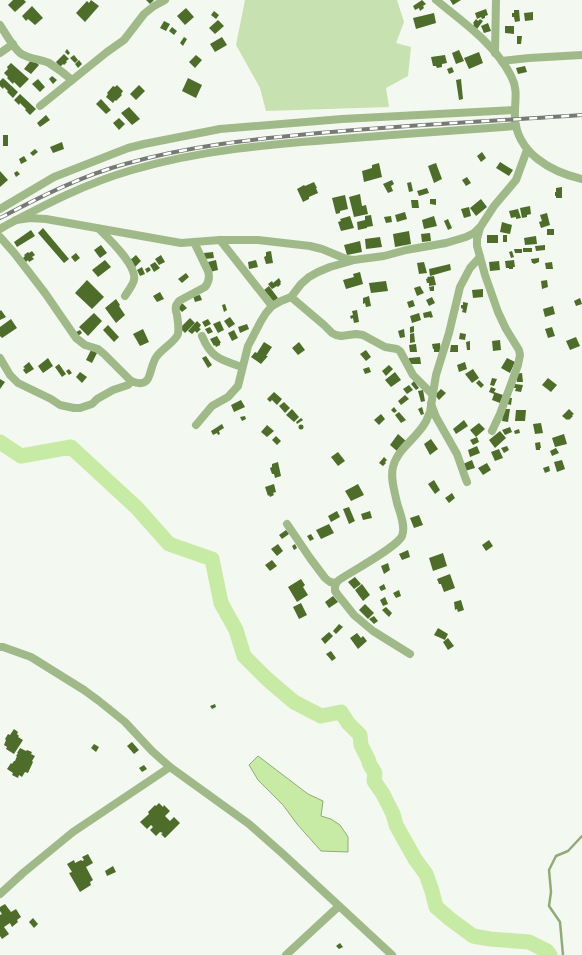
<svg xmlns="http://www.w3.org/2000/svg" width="582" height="955" viewBox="0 0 582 955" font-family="'Fira Sans',sans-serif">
<rect width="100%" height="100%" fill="#f3f8f0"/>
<path fill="#c8e1b1" d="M245 0H397L404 22 396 43 411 47 408 76 386 88 389 107 266 111 260 88 236 45Z"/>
<path fill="#c7eba4" stroke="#91ab78" d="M258 756 308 794 323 801 321 816 331 819 340 825 348 837V852L321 851 297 824 283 805 258 780 249 765Z"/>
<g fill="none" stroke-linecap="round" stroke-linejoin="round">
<path stroke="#91ab78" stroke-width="2.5" d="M563 955 560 922 549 906 551 892 549 870 556 856 568 851 582 836"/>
<path stroke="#c7eba4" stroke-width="15" d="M0 442 21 456 71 447 137 508 169 544 212 559 221 603 236 630 244 656 267 679 294 702 321 716 341 712 348 723 360 735 361 745 368 759 370 765 375 773 374 781 383 794 393 814 396 825 415 859 426 874 432 891 436 907 450 919 473 936 490 939 529 942 547 951 550 955"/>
</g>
<g fill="#4e6d2a">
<path d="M13 0H24L26 2 15 12 8 5Z"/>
<path d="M91 0 99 6 85 22 76 13 87 1 89 3Z"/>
<path d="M146 0H154L150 4Z"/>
<path d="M422 0 426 4 423 6 424 8 420 11 419 8 415 10 413 6Z"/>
<path d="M450 0H461L453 5Z"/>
<path d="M32 6 43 18 35 25 28 19 26 21 22 16Z"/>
<path d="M186 8 194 17 185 25 177 16Z"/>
<path d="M486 9 488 15 485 16V18L482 19 481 17 477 19 475 13Z"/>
<path d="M514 10H519L520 21 515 22 514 17H512V13H514Z"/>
<path d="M214 11 219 15 216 19 211 15Z"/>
<path d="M533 12V20L525 21 524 13Z"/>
<path d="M434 13 436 23 416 29 413 18Z"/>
<path d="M476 19 478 21 480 19 483 21 477 29 473 26 474 24 473 23Z"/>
<path d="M218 20 224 26 215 34 209 28Z"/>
<path d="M164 21 170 24 166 31 160 28Z"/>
<path d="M488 23 491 31 484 33 481 26Z"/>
<path d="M505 26H514V34L505 33Z"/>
<path d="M172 27 177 31 174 35 169 31Z"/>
<path d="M517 36H522L521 44H517Z"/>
<path d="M184 37 187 39 183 46 180 43Z"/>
<path d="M222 37 227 45 215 52 210 44Z"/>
<path d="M67 49 70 53 68 55 65 52Z"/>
<path d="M459 50 464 61 456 64 452 53Z"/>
<path d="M479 52 483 63 469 69 464 58Z"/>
<path d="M64 54 69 59 66 61 67 62 64 65 63 64 60 67 56 62Z"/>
<path d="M74 55 78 60 75 63 70 58Z"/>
<path d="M196 55 202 60 195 68 189 62Z"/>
<path d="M445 55 447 63 442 64V67L437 68 436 66H433L431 57Z"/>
<path d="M32 59 39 65 31 74 24 69Z"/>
<path d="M79 60 82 64 78 68 75 64Z"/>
<path d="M11 63 29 79 20 88 14 82 13 84 7 78 8 77 4 73 8 69 7 67Z"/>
<path d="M525 66 527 72 518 74 516 68Z"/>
<path d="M452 67 454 72 449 74 447 69Z"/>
<path d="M52 76 57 80 53 84 49 79Z"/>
<path d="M3 78 18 92 13 98 7 92 8 91 4 87 3 89 0 86V81Z"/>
<path d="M188 78 202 85 196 98 182 91Z"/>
<path d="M38 79 45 87 40 92 32 84Z"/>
<path d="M461 79 463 99 459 100 456 80Z"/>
<path d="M117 85 123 91 121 94 122 95 116 101 115 100 113 103 106 97 108 94 107 93 113 86 115 87Z"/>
<path d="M139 85 145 91 136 100 130 94Z"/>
<path d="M20 94 36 109 30 115 25 110 26 109 20 103 19 105 14 100Z"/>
<path d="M101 99 111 110 106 114 96 104Z"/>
<path d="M129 107 140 119 132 125 121 113Z"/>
<path d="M46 115 50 120 40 127 37 123Z"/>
<path d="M119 118 125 124 119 130 113 123Z"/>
<rect x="3" y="135" width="5" height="11"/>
<path d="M62 142 64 149 53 153 50 147Z"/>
<path d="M35 149 38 152 33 156 30 153Z"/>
<path d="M482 152 486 158 481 162 477 156Z"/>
<path d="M24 156 27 161 21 164 19 159Z"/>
<path d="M500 162 513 170 509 176 496 168Z"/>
<path d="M379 163 382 177 364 182 362 171 372 168V165Z"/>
<path d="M436 163 442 179 434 183 428 166Z"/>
<path d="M0 171 8 180 0 187Z"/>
<path d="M17 171 20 174 16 177 14 173Z"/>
<path d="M467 177 471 183 466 186 462 180Z"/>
<path d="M392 180 394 184 391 186 393 191 388 193 383 184Z"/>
<path d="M314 182 317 188H316L318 193 309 197V199L303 202 297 189 304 185 305 186Z"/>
<path d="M411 182 413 191 409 192 407 183Z"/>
<path d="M562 187V198H556V196H555V192H556V188Z"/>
<path d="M427 188 429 193 419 196 417 191Z"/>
<path d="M360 194 362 206 366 205 368 214 354 217 349 197Z"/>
<path d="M345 195 348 209 340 211V213L336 214 332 198Z"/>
<path d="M430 199H436V205L430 204Z"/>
<path d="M481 199 487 207 476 216 470 208Z"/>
<path d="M411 200H418L419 208H412Z"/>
<path d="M530 206 531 214 527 215V217L522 218 520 208Z"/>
<path d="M469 207 471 216 464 218 461 209Z"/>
<path d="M518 209 521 218 516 219V217L511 218 509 211Z"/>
<path d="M405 212 407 219 397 222 395 215Z"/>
<path d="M547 213 550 225 541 228 539 222 542 221 540 215Z"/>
<path d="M371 215 373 226 367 227V228L358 230 357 222 365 220V216Z"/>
<path d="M350 216 354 228 341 231 338 222 341 221 340 219Z"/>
<path d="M391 216 392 222 386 223 384 217Z"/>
<path d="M434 216 437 226 424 229 422 220Z"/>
<path d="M448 219 452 228 448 230 444 221Z"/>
<path d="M502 222 512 225 510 234 500 232Z"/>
<path d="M43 228 69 259 64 263 38 233Z"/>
<rect x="547" y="229" width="7" height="6"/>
<path d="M31 230 35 236 17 247 14 242Z"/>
<path d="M409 231 411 244 395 247 393 234Z"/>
<path d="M430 233 431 241 422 242 421 234Z"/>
<rect x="487" y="235" width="11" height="8"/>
<rect x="503" y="235" width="4" height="7"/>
<path d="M536 236 537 244 525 245 524 238Z"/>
<path d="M380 237 382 247 366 249 365 239Z"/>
<path d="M360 241 362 252 347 255 344 245Z"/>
<path d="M101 245 107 253 100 258 94 250Z"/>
<path d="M545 245V250L536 251 535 246Z"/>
<rect x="523" y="248" width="9" height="4"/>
<path d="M514 249H522V253H515Z"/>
<path d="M32 251 35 255 32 257 34 259 29 262 28 260 26 262 23 258 25 256 24 255 28 252 29 253Z"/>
<path d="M271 251 273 263 266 264 264 257 266 256V252Z"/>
<path d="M512 251 514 257 511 258 509 252Z"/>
<path d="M213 252 214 258 205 259 204 253Z"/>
<path d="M76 253 80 258 75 262 71 257Z"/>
<path d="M136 255 141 261 135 267 129 261Z"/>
<path d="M161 255 165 262 159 265 155 259Z"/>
<path d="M539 258V262L534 264 533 263H532L531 259Z"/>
<path d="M105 260 111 267 98 277 92 270Z"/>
<path d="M216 260 218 270 210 272 208 262Z"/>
<path d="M256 260 258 267 249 269 248 262Z"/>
<path d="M514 260 515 267H513V269H509V268H506L505 261Z"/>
<path d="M499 261 500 270 490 271 489 262Z"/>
<path d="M155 262 160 268 154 272 150 265Z"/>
<path d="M424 262 427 273 419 274 417 263Z"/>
<path d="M552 262 553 269H546L545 263Z"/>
<path d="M450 264 451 270 430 276 429 269Z"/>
<path d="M142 267 145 274 140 276 137 270Z"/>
<path d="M149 267 151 270 147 273 145 269Z"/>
<path d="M360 272 363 284 346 289 343 280 354 277 353 274Z"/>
<path d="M186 273 189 277 182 283 178 279Z"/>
<path d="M434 276 436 285 429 286V283H427L426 279 428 278 427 277Z"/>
<path d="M279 278 281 282 280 283 281 284 278 287 277 286 272 289 268 284 272 281 273 283Z"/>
<path d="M87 280 104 297 92 309 75 293Z"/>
<path d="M547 280 548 287 542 289 541 281Z"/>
<path d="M386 281 388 291 371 293 369 283Z"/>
<path d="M269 286 278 298 274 302 264 290Z"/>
<path d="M420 286 424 293 417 296 414 288Z"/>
<path d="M434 286V291H430L429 287Z"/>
<path d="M483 289V297L473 298 472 290Z"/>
<path d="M160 292 164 299 157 302 153 296Z"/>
<path d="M200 295 202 300 195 302 193 296Z"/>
<path d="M369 296 371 306 366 307 365 303 363 304V298Z"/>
<path d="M432 297 435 303 429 306 426 300Z"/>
<path d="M580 298 582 304 576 306 574 301Z"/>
<path d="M116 299 120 305 119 306 125 315 116 323 105 308Z"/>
<path d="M413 300 415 306 409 308 407 302Z"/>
<path d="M463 302 468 303 466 313 462 312 463 309 461 308V305H463Z"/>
<path d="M182 303 187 308 182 312 177 307Z"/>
<path d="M225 304 227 310 224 312 222 305Z"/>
<path d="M553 306 555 314 545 317 543 309Z"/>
<path d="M1 310 6 317 0 320V311Z"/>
<path d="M357 310 359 322 354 323 353 318 351 319 350 316 353 315 352 311Z"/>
<path d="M431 311 433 317 430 318V317L424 318 423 313Z"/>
<path d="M94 313 102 321 88 336 79 327Z"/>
<path d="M419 313 421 320 412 323 410 316Z"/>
<path d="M230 317 235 324 229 328 224 321Z"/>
<path d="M190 318 195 323 185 333 180 328Z"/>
<path d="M11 319 17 328 2 338 0 336V327Z"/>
<path d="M208 319 211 324 205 327 202 322Z"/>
<path d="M197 321 201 325 199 328 201 329 197 333 195 331 192 334 188 331Z"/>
<path d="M220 321 224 330 218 333 213 324Z"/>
<path d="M247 324 249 329 240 333 238 327Z"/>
<path d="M108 325 119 337 114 342 103 330Z"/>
<path d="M414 326V332L410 333V327Z"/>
<path d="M210 327 213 332 208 334 205 329Z"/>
<path d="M552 327 555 336 548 338 545 329Z"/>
<path d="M143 329 149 342 140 346 133 334Z"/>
<path d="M404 329 405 337 400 338 398 331Z"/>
<path d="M80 330 82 333 78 336 76 332Z"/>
<path d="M234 330 238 338 232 341 228 333Z"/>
<path d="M414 333 415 342 410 343V334Z"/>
<path d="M460 333 466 334 465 340 459 339Z"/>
<path d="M217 336 221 343H220V345L216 347 215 345 214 346 210 339Z"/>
<path d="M576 337 580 346 570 350 566 341Z"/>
<path d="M500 340 501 350 493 351 492 341Z"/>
<path d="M470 341V350H467L466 342Z"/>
<path d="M264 342 272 347 266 356H268L261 364 251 357 255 352 257 353Z"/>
<path d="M299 342 305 350 298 355 292 348Z"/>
<path d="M440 343 441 352H434V349H433L432 344Z"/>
<path d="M416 344 417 352H410L409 345Z"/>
<path d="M451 345H458V352H450Z"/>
<path d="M91 350 97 353 92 363 86 360Z"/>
<path d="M366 350 371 357 366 361 360 354Z"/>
<path d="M206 356 212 365 208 368 202 358Z"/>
<path d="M420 357 421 364H409V358Z"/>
<path d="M48 358 53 366 43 373 38 366Z"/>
<path d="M507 358 515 362 510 373 501 368Z"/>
<path d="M29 362 34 369 26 374 23 370 25 368 23 367Z"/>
<path d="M465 362 467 369 459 372 457 365Z"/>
<path d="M59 364 66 374 62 377 55 367Z"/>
<path d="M389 365 393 369 386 376 382 371Z"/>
<path d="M369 367 371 372 365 374 363 369Z"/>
<path d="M69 369 72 373 69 375 66 371Z"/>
<path d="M473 369 479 378 472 383 465 374Z"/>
<path d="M80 372 87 377 82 383 76 377Z"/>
<path d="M395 372 401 380 391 387 385 380Z"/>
<path d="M522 373 523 382H517L516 374Z"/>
<path d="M492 378 497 379 494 386 490 385Z"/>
<path d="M548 378 557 385 551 392 542 385Z"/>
<path d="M0 379 5 382 0 389Z"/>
<path d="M479 380 484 385 481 388 476 383Z"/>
<path d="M414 381 419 388 416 390 411 384Z"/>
<path d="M515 384 523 385 521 392 515 391 516 388H514Z"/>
<path d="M409 385 413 390 407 394 403 389Z"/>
<path d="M491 387 496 389 494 392 503 395 500 403 492 400 494 394 489 392Z"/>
<path d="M441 389 446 393 439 400 435 395Z"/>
<path d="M423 390 425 401 421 402 418 391Z"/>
<path d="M274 392 282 399 277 405 272 400 270 402 267 399Z"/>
<path d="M405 395 409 399 401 405 398 401Z"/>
<path d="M508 398H512L511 405 507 404Z"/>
<path d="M241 400 245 407 234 412 231 405Z"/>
<path d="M284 402 290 408 285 413 279 406Z"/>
<path d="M394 407 397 411 394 413 391 410Z"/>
<path d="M422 407 424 414 421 415 418 409Z"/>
<path d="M292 409 299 417 294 422 286 415Z"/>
<path d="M504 409H510L508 422 502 421Z"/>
<path d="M569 409 574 414 572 415 573 416 569 420 568 419 567 420 562 416Z"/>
<path d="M516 410H526L525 421H515Z"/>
<path d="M399 412 406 420 401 423 395 415Z"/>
<path d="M381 414 385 419 379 425 374 420Z"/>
<path d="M245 416 246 419 242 421 240 417Z"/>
<path d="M301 418 303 420 297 424 296 422Z"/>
<path d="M464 420 468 426 456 434 453 429Z"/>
<path d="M479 423 485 429 476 437 470 430Z"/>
<path d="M541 423 543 433 535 434 533 424Z"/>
<path d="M222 424 224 428 219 431 220 434 218 435 217 433 213 435 211 431Z"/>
<circle cx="301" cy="427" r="2.5"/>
<path d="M267 425 274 431 267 437 261 432Z"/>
<path d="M510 427 512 432 505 435 502 430Z"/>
<path d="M519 429 520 433 515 434 514 431Z"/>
<path d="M500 431 506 438 495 448 489 440Z"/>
<path d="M398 434 406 441 397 451 390 445Z"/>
<path d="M564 434 567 444 555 447 552 438Z"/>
<path d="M276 436 281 441 277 445 272 440Z"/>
<path d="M477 437 479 442 473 445 470 440Z"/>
<path d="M431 439 438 449 430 455 424 444Z"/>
<path d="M540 442 541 448H540V450H536L535 443Z"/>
<path d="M477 446 480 453 470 457 468 450Z"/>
<path d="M507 446 509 450 504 453 501 448Z"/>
<path d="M556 448 559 453 552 456 550 451Z"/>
<path d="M499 449 503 458 495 461 491 452Z"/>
<path d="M338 452 345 461 338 466 331 457Z"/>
<path d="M384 457 387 460 385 462 386 463 383 466 379 463Z"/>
<path d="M472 460 475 468 465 471 463 464Z"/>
<path d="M562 460 565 469 557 472 554 462Z"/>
<path d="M278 462 281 476 275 478 274 474H272L270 468 272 467V464Z"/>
<path d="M487 463 491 470 483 475 478 468Z"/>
<path d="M549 466 550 471 545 473 543 468Z"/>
<path d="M434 480 440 490 435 494 428 484Z"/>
<path d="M274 484 276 492 273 493 274 495 270 497 269 495 268 496 265 487Z"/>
<path d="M358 484 364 495 351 501 345 491Z"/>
<path d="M452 493 455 498 449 503 445 498Z"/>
<path d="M349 507 355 521 349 524 343 509Z"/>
<path d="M337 511 340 517 331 522 328 516Z"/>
<path d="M370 511 372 518 363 520 361 514Z"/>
<path d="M419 515 423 525 414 528 410 518Z"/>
<path d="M329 524 334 533 321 539 316 530Z"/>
<path d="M286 530 289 534 282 539 279 535Z"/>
<path d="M311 534 314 539 310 541 307 536Z"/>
<path d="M489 540 493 546 486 551 482 545Z"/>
<path d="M278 544 283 551 277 556 271 549Z"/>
<path d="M295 544 297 548 294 550 292 546Z"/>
<path d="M408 550 410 557 402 560 399 554Z"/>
<path d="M443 553 447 566 433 571 429 558Z"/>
<path d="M272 560 277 566 270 571 265 565Z"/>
<path d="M388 563 390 570 384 574 381 566Z"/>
<path d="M450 574 455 588 444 592 441 584H439L437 579Z"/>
<path d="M355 577 361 584 354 589 348 582Z"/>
<path d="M301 579 305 585 303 587 308 595 297 602 288 587Z"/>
<path d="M362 584 370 595 363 601 355 590Z"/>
<path d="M384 584 386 589 381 591 379 587Z"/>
<path d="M399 590 401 596 396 598 393 593Z"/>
<path d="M333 596 338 602 329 608 325 602Z"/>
<path d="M385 597 388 604 383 606 380 600Z"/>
<path d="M461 600 464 610 458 612 457 609 455 610 454 602Z"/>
<path d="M301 603 307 615 299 619 293 607Z"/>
<path d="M365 604 374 613 368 619 359 610Z"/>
<path d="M386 607 392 613 389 617 382 610Z"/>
<path d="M374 616 378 621 374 624 369 619Z"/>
<path d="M339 624 343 627 336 634 333 631Z"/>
<path d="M438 628 448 634 445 640 434 635Z"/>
<path d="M329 632 333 636 325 644 321 639Z"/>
<path d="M357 633 361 638 363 636 367 641 358 649 350 638Z"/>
<path d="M448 638 454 646 448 650 443 642Z"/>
<path d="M331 651 336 658 332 661 326 654Z"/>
<path d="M215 704 216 707 212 709 210 706Z"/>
<path d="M14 729 18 732 17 734 19 736 18 737 23 740 14 754 6 749 7 747 4 745 6 740 5 739 8 734 10 735Z"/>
<path d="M132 742 139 750 134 754 127 746Z"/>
<path d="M94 744 99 747 96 752 91 748Z"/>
<path d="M20 748 26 751 27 750 32 752 31 754 35 756 32 761 33 762 28 773 25 772 22 777 19 775 18 778 12 775 13 773 7 769 11 763 12 764 14 761H15L17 756H16L18 753H17Z"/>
<path d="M144 765 147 769 142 772 139 768Z"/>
<path d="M159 803 163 807 164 805 170 811 165 816 170 821 174 817 180 823 165 838 161 834 163 833 160 832 156 836 150 830 153 827 151 825 147 829 140 822 149 814 148 812 155 805 156 806Z"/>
<path d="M88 854 93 863 86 867 93 880 90 882 91 885 80 892 69 873 72 872 67 864 74 860 75 863 81 860 82 861 84 860 82 857Z"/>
<path d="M113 866 116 872 107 876 105 871Z"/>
<path d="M5 904 11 912 16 909 21 917 17 920 18 922 12 927 10 923 4 927 9 934 2 939 0 936V915L2 914 0 911V907Z"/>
<path d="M33 918 38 924 34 928 29 922Z"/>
<path d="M340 943 343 947 339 949 336 946Z"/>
</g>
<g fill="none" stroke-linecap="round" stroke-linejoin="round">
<g stroke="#a0b988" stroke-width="8">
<path d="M436 0C463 22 495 44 511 76 519 91 514 102 515 118 517 153 551 172 582 179"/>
<path d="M0 25C6 34 12 46 20 53 28 59 40 59 49 63 57 68 65 74 72 80"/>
<path d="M0 53 13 44"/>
<path d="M495 53 496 0"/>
<path d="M502 61 529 58 582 55"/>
<path d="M40 106 107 52 124 40 144 14 154 6 165 0"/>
<path d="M0 209 54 177 128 148 144 144 220 129 342 119 515 110"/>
<path d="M16 220 30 218 46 219 181 243 220 240H258L310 246 322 249 346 259 354 260 361 259 384 256 406 250 446 243 466 237 474 233 481 226 494 206 516 180 527 150"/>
<path d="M480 228 477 239V246L485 275 498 312 506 329 519 350 520 355 518 365 500 414 492 431"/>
<path d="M0 229 5 226C46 204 87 183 132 170 200 150 271 144 341 139 400 134 458 130 516 126"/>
<path d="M99 229C109 239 137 265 134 280 133 285 128 291 125 296"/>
<path d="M0 237 15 254 45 293 76 338 85 345 98 349 104 354 131 381C136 383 142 385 146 381 151 378 151 363 157 356 162 349 176 341 178 334 179 328 178 321 177 315 176 312 175 309 176 306 176 304 178 303 179 301L205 287C209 282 210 277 208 271L194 242"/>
<path d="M220 240 272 306"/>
<path d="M291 297 324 325 332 333 336 335 341 336 356 334 363 335 385 347 397 349 400 351 413 375 432 394"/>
<path d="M202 336C211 358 221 360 242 367"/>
<path d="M0 358 10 375 18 383 51 399 60 405 74 408H80L92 404 97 399 113 390 128 385 131 381"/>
<path d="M431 404 436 417 457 454 465 477 467 482"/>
<path d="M196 425 212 406 228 397 238 386 248 346 261 321 266 313 272 306 281 301 291 297 301 284 309 277 318 272 330 267 351 261"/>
<path d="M287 524 310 558 325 578 330 582 336 583"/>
<path d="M0 647H3L31 657 84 690 99 701 125 722 152 751 170 767 249 824 283 854 392 955"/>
<path d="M410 654 373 631 354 615 338 595 335 591V587L336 583 339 580C351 572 397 547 402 536 406 527 400 513 397 503 395 492 390 479 393 467 397 449 416 439 425 423 427 420 428 416 430 412L436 375 449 333 460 287 470 268 480 257"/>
<path d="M0 894 23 873 73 832 170 767"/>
<path d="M286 955 339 906"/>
</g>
<g stroke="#767974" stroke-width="4">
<path id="rail" d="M0 218C40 197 81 176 125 164 188 146 254 139 319 133 407 125 494 121 582 115"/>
</g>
<use href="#rail" stroke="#fff" stroke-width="2.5" stroke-dasharray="8" stroke-linecap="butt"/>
</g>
</svg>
